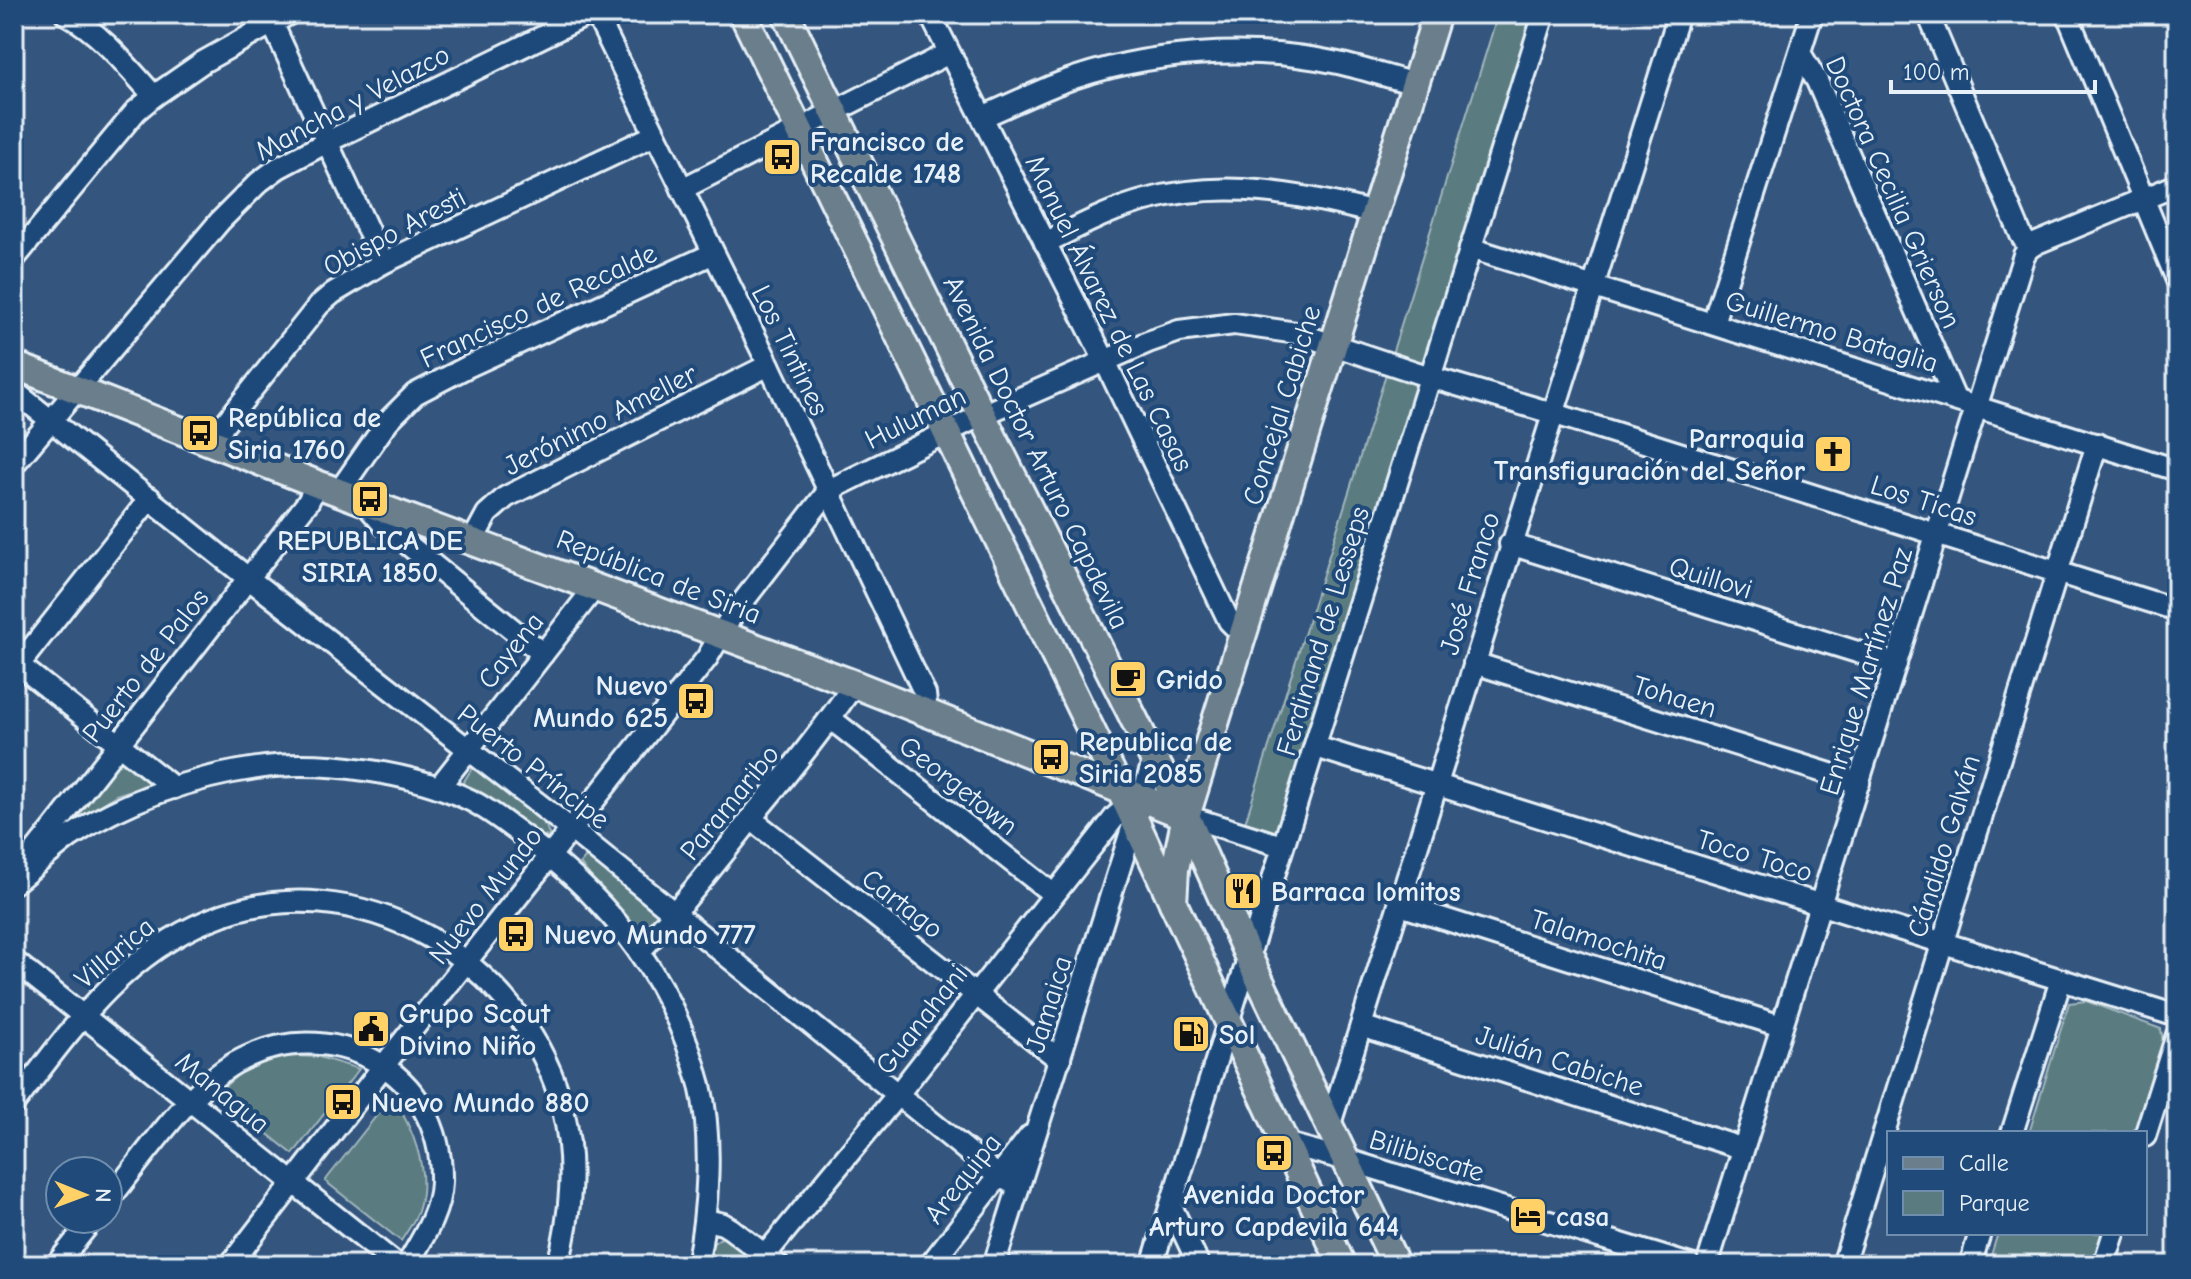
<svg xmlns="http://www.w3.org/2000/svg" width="2191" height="1279" viewBox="0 0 2191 1279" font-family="'Comic Neue',sans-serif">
<rect width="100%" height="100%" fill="#34557e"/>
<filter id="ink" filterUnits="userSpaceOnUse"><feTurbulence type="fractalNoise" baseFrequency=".0125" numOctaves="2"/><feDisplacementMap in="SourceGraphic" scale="16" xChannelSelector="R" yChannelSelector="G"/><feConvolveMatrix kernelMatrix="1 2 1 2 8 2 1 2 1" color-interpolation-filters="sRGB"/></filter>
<g filter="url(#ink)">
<g fill="#5a7b80" stroke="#a1b6bc" stroke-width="2">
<path d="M1498 14H1536L1427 364 1392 354Z"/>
<path d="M1386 374 1420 384 1283 838 1244 826Z"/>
<path d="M119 758 151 784 116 795 60 832Z"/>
<path d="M476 762 546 826 550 837 537 835 461 786Z"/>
<path d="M591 851 665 912 646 935 640 934 580 864Z"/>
<path d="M2086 1001 2161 1029 2163 1042 2135 1133H2029L2069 1003Z"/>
<path d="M295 1056 319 1057 359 1069 293 1154 217 1094C246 1065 254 1061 295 1056Z"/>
<path d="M392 1096C413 1128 430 1170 419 1208 416 1220 407 1231 401 1241L325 1181Z"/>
<path d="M1998 1233H2104L2094 1265H1988Z"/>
<path d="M724 1237 748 1254 740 1265H706C709 1252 710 1241 724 1237Z"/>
</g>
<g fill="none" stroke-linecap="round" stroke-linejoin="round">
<g stroke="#e8f1f8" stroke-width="26">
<g id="minor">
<path d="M66 14C102 34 126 65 154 96"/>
<path d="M268 14 383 263"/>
<path d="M596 14 769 365 925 694 927 713"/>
<path d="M930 14 1105 361 1229 621 1243 635"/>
<path d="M1928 14 2021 235 2029 248"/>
<path d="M2067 14 2177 280"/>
<path d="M1800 53 1817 81 1955 399"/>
<path d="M982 117C1008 106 1034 93 1060 83 1145 51 1250 44 1338 63 1364 69 1389 77 1415 84"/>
<path d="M682 189 949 53"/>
<path d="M1045 243C1078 227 1111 209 1146 200 1224 179 1299 193 1375 213"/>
<path d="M1470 248 2177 470"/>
<path d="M14 259 102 152 136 111 154 96 203 62 289 14"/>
<path d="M1713 323 1812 14"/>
<path d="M14 391 248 578 572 830 998 1176 1019 1186"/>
<path d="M211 441 319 305 333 293 383 263 655 135"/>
<path d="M14 464 220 221 259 182 278 168 329 141 589 14"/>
<path d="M338 493 388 421 415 394 467 367 712 254"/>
<path d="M364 502 384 525 543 654"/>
<path d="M473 540 487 514 506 497 769 365"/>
<path d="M1510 544 1896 664"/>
<path d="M14 661 174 788"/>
<path d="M1474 663 1859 783"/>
<path d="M14 671 150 498"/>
<path d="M831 719 1053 894"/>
<path d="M1316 747 2177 1016"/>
<path d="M439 787 596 586"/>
<path d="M1186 816 1282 846"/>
<path d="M751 819 1060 1060"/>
<path d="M27 862 308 502 317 484"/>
<path d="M14 883C33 868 51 851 70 837 123 801 193 777 257 768 321 759 412 772 470 800 492 811 511 827 530 841 614 904 673 982 700 1085 713 1138 708 1212 697 1265"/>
<path d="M1400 905 1781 1026"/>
<path d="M641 950C683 905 722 856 760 807 793 767 825 727 854 684"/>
<path d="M14 961 397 1265"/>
<path d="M1361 1026 1741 1148"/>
<path d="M14 1104C70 1031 121 956 209 920 355 858 526 961 563 1110 576 1163 571 1213 558 1265"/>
<path d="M1330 1124 1679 14"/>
<path d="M2012 1133 2061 980"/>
<path d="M2145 1136 2177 1035"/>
<path d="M1284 1143 1347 1160 1690 1265"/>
<path d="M108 1201C143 1158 188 1090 235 1063 329 1010 444 1070 441 1182 440 1213 422 1239 407 1265"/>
<path d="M1171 1206 1199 1265"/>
<path d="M706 1220 723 1224 731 1229 778 1265"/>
<path d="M56 1265 93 1219"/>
<path d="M230 1265 385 1064 707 658 731 617 829 490 982 415 1148 342 1179 331 1234 324 1297 333 1430 377 1552 413 2177 610"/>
<path d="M757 1265 898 1094 1115 817 1128 806"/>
<path d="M930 1265 1030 1136"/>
<path d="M994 1265 1154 759"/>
<path d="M1152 1265 1544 14"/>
<path d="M1707 1265 2024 255 2029 248 2037 243 2177 185"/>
<path d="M1843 1265 2097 444"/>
<path d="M1970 1265 1980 1233"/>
<path d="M2104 1265 2114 1233"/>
</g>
</g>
<g stroke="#e8f1f8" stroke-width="32">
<g id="major">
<path d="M743 14 1128 806 1342 1265"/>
<path d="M786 14 982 415 1154 759 1186 816 1248 956 1396 1265"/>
<path d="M14 365 317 484 854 684 1186 816"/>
<path d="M1173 903 1175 869 1186 816 1437 14"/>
</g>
</g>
<use href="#minor" stroke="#1f4a7a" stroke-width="20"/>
<use href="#major" stroke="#6b7e8b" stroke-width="26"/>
</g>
</g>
<defs>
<g id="bus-square" transform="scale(2)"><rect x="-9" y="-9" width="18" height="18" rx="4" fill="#ffd166" stroke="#1f4a7a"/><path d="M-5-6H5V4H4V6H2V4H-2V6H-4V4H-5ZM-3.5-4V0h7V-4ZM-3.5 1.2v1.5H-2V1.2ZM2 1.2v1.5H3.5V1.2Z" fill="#111"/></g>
<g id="church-square" transform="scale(2)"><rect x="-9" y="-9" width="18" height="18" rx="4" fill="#ffd166" stroke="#1f4a7a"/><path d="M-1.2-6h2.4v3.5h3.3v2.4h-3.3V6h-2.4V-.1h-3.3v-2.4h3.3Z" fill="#111"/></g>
<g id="cafe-square" transform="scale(2)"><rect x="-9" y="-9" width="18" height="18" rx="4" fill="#ffd166" stroke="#1f4a7a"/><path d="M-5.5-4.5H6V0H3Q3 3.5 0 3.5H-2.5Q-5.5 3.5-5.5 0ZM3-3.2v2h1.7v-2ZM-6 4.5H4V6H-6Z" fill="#111"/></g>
<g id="restaurant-square" transform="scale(2)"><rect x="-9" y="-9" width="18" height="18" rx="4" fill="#ffd166" stroke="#1f4a7a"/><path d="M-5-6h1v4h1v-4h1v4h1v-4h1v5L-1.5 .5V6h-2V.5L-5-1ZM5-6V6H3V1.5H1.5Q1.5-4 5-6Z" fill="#111"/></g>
<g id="civic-square" transform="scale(2)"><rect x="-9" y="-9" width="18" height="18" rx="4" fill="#ffd166" stroke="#1f4a7a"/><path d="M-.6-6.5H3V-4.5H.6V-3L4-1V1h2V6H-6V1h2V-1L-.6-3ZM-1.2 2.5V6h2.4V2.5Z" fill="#111"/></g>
<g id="fuel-square" transform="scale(2)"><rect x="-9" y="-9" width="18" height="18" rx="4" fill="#ffd166" stroke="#1f4a7a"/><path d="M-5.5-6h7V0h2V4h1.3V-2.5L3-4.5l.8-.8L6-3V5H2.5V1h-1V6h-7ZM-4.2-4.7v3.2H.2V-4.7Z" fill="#111"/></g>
<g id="hotel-square" transform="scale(2)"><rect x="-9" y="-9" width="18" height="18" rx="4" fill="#ffd166" stroke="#1f4a7a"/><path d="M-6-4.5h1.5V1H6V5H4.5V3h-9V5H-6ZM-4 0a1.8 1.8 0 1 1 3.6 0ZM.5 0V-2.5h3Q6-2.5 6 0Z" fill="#111"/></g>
</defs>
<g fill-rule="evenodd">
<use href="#bus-square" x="782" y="157"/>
<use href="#bus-square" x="200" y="433"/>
<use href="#church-square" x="1833" y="454"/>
<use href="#bus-square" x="370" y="499"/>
<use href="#cafe-square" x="1128" y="679"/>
<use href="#bus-square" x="696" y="701"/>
<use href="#bus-square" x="1051" y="757"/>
<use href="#restaurant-square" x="1243" y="891"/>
<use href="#bus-square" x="516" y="934"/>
<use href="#civic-square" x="371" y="1029"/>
<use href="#fuel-square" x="1191" y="1034"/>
<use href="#bus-square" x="343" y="1102"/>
<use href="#bus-square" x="1274" y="1153"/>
<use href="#hotel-square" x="1528" y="1216"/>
</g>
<g text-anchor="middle" stroke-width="8" stroke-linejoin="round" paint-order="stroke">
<g font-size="28" fill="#e8f1f8" stroke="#1f4a7a">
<text transform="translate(352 102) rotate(-28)" y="10">Mancha y Velazco</text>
<text transform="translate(1894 192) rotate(66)" y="10">Doctora Cecilia Grierson</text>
<text transform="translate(394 231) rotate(-28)" y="10">Obispo Aresti</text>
<text transform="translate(538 305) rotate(-25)" y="10">Francisco de Recalde</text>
<text transform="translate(1110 313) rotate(64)" y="10">Manuel Álvarez de Las Casas</text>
<text transform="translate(1832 331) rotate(17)" y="10">Guillermo Bataglia</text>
<text transform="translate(791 350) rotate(64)" y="10">Los Tintines</text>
<text transform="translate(1281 405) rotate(-73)" y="10">Concejal Cabiche</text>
<text transform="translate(915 417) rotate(-26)" y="10">Huluman</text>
<text transform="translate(600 419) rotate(-27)" y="10">Jerónimo Ameller</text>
<text transform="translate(1037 452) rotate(64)" y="10">Avenida Doctor Arturo Capdevila</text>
<text transform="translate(1924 500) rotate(18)" y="10">Los Ticas</text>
<text transform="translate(659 576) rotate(21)" y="10">República de Siria</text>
<text transform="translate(1711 577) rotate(17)" y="10">Quillovi</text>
<text transform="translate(1469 583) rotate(-73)" y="10">José Franco</text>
<text transform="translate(1322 631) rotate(-73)" y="10">Ferdinand de Lesseps</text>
<text transform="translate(510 650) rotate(-52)" y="10">Cayena</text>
<text transform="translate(145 665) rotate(-52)" y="10">Puerto de Palos</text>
<text transform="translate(1865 671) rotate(-73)" y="10">Enrique Martínez Paz</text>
<text transform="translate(1675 696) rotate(17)" y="10">Tohaen</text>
<text transform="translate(534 766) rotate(38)" y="10">Puerto Príncipe</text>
<text transform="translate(959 785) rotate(38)" y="10">Georgetown</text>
<text transform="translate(729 802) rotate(-51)" y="10">Paramaribo</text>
<text transform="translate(1943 846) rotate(-73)" y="10">Cándido Galván</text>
<text transform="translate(1755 855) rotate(17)" y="10">Toco Toco</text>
<text transform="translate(485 895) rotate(-52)" y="10">Nuevo Mundo</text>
<text transform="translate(903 903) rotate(38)" y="10">Cartago</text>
<text transform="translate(1599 939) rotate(18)" y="10">Talamochita</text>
<text transform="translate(114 952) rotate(-40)" y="10">Villarica</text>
<text transform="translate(1048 1004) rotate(-73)" y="10">Jamaica</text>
<text transform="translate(921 1019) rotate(-52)" y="10">Guanahani</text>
<text transform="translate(1560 1060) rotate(18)" y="10">Julián Cabiche</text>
<text transform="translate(223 1092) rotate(39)" y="10">Managua</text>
<text transform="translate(1427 1155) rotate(17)" y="10">Bilibiscate</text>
<text transform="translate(962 1178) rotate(-52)" y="10">Arequipa</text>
</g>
<g font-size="28" font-weight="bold" fill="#e8f1f8" stroke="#1f4a7a" text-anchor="start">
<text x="810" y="151">Francisco de<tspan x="810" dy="32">Recalde 1748</tspan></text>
<text x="228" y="427">República de<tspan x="228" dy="32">Siria 1760</tspan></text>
<text x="1805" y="448" text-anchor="end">Parroquia<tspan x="1805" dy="32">Transfiguración del Señor</tspan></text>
<text x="370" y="550" text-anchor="middle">REPUBLICA DE<tspan x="370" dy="32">SIRIA 1850</tspan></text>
<text x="1156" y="689">Grido</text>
<text x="668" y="695" text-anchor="end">Nuevo<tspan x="668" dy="32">Mundo 625</tspan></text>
<text x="1079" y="751">Republica de<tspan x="1079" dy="32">Siria 2085</tspan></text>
<text x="1271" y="901">Barraca lomitos</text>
<text x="544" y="944">Nuevo Mundo 777</text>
<text x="399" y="1023">Grupo Scout<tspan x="399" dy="32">Divino Niño</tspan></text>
<text x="1219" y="1044">Sol</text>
<text x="371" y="1112">Nuevo Mundo 880</text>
<text x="1274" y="1204" text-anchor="middle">Avenida Doctor<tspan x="1274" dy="32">Arturo Capdevila 644</tspan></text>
<text x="1556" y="1226">casa</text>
</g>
</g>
<rect width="2191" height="1279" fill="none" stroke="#1f4a7a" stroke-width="48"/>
<rect x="24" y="24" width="2143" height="1231" fill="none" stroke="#e8f1f8" stroke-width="3" filter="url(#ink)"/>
<rect x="1887" y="1131" width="260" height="104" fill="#1f4a7a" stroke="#6f8dac" stroke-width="2"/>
<rect x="1903" y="1157" width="40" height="12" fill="#6b7e8b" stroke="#6f8dac" stroke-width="2"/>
<text x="1959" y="1171" font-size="24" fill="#e8f1f8">Calle</text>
<rect x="1903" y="1191" width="40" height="24" fill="#5a7b80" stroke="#6f8dac" stroke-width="2"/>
<text x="1959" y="1211" font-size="24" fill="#e8f1f8">Parque</text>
<g transform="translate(84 1195) rotate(91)"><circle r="38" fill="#1f4a7a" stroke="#6f8dac" stroke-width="2"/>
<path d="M0-6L14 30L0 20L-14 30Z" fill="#ffd166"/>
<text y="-12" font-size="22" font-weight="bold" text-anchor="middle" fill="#e8f1f8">N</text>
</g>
<path d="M1891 80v12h204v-12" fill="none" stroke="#e8f1f8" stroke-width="4"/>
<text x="1903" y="80" font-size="24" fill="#e8f1f8" stroke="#1f4a7a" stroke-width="6" paint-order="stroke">100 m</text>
</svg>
